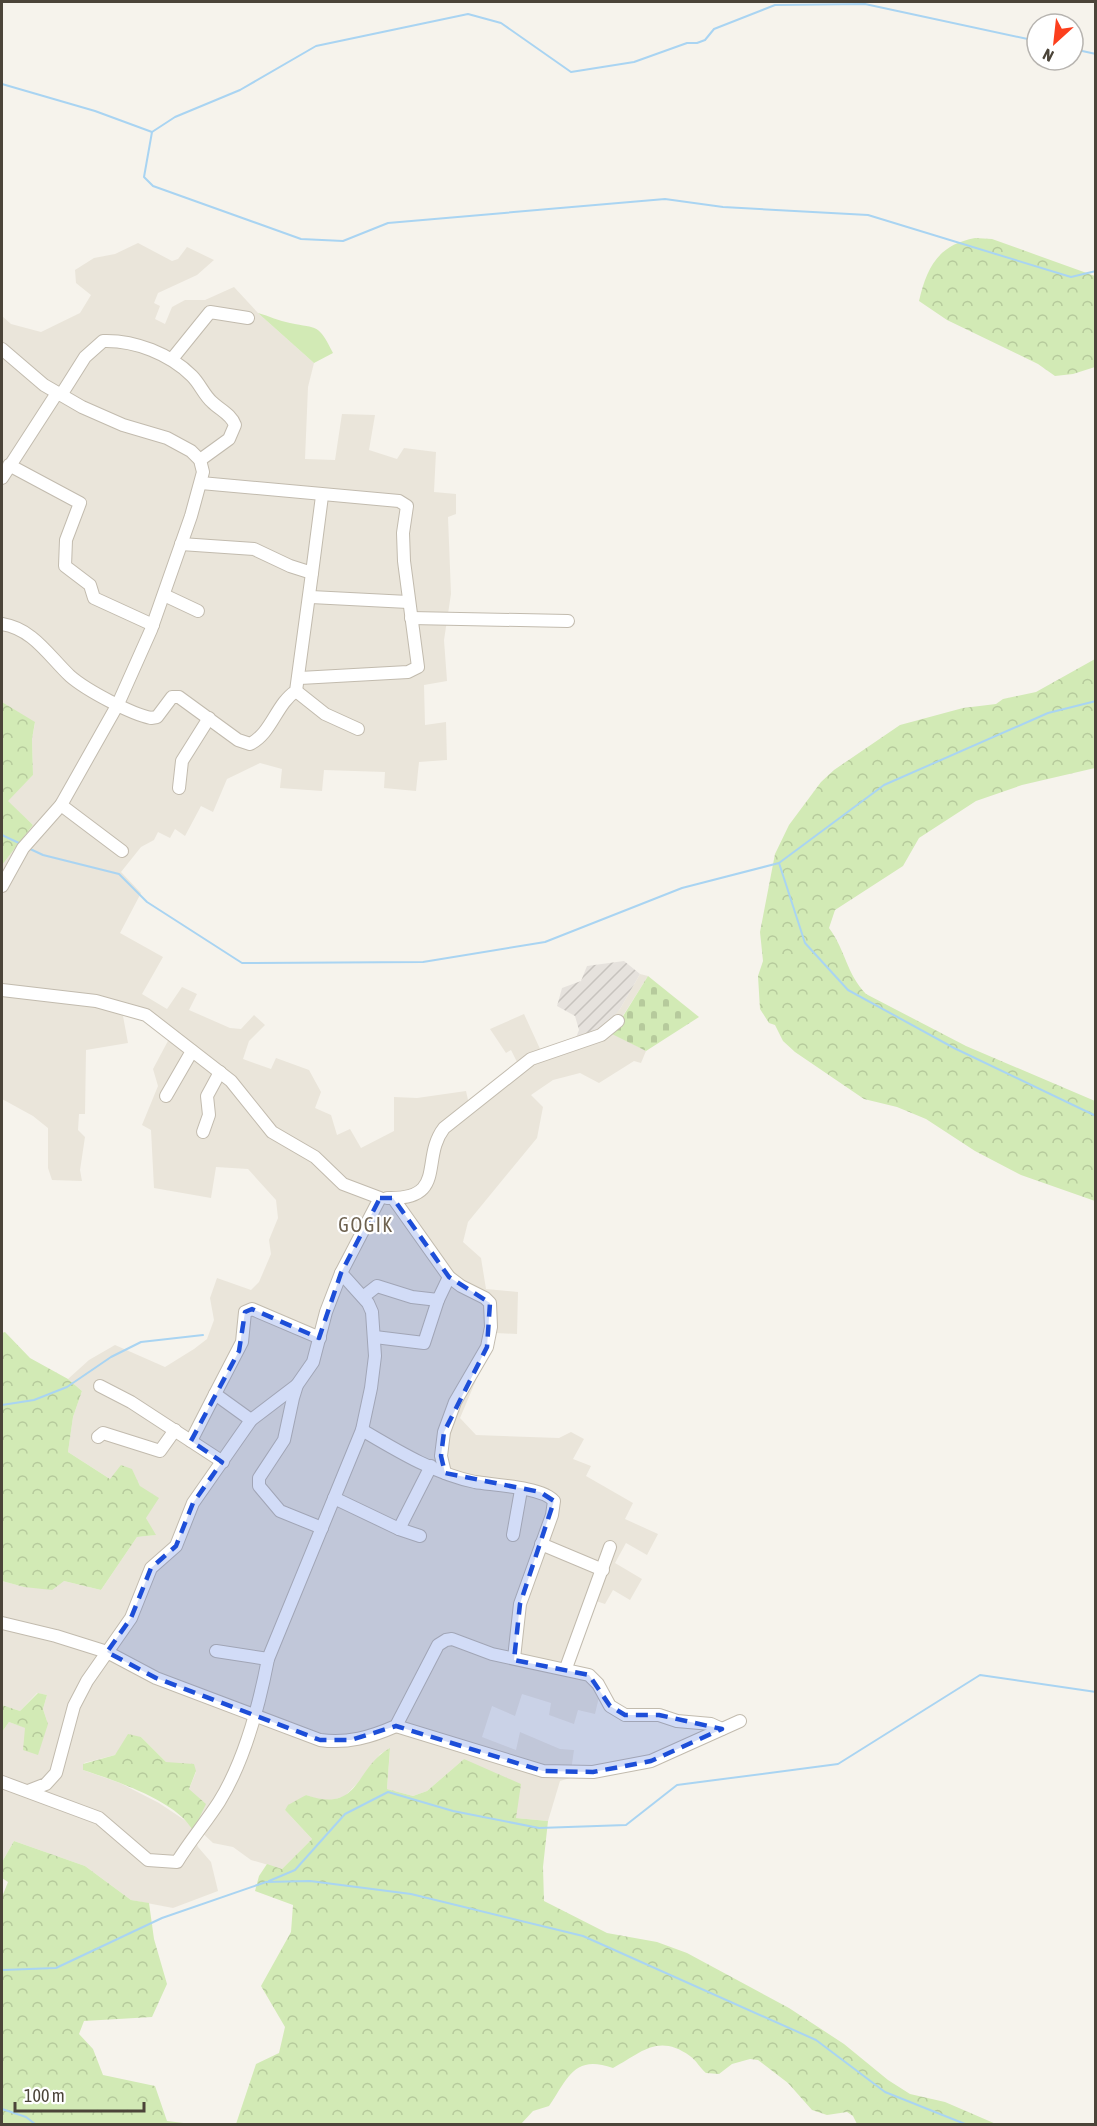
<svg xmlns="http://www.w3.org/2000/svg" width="1097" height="2126" viewBox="0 0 1097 2126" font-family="'Asap Condensed',sans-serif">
<defs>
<pattern id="industrial-furrows" width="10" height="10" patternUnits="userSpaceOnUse" patternTransform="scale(1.5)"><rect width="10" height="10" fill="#e6e2dd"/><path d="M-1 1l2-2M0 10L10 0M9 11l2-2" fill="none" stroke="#c7c3be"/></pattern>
<pattern id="forest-crowns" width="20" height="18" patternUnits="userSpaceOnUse" patternTransform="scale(1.5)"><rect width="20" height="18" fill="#d2eab5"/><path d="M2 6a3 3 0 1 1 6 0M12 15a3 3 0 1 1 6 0" fill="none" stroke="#b6ca9c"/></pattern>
<pattern id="cemetery-stones" width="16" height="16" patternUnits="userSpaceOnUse" patternTransform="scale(1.5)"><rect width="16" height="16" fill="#d2eab5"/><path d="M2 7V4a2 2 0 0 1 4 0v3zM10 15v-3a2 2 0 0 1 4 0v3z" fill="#b6ca9c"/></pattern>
</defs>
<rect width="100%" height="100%" fill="#f6f3ec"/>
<path fill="#eae5da" d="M138 243 172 261 178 259 187 247 214 260 197 275 158 293 154 303 160 306 155 319 165 324 172 307 185 300H205L234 287 258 313 314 363 308 387 305 459 335 460 342 414 375 415 369 450 397 459 404 448 436 452 434 492 456 494V514L448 517 451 594 444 640 447 681 424 685 425 725 446 722 447 760 419 762 416 791 384 788 385 772 324 770 322 791 280 788 282 769 260 763 227 779 213 812 201 806 185 836 175 829 170 838 158 832 154 840 141 847 121 872 141 893 120 933 163 957 142 994 167 1009 182 987 197 994 189 1010 230 1028 241 1029 254 1015 265 1025 249 1041 243 1059 271 1069 276 1058 309 1070 321 1092 315 1108 331 1115 337 1135 350 1129 361 1148 394 1131V1097L417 1098 466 1091 469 1104 519 1066 511 1050 506 1053 490 1029 524 1014 541 1051 577 1042 620 1009 640 974 648 976 612 1033 646 1051 641 1063 634 1061 599 1083 580 1073 553 1080 531 1095 543 1107 537 1138 468 1222 463 1242 481 1258 486 1289 518 1292 517 1334 496 1333 460 1418 476 1435 559 1438 571 1432 584 1439 573 1459 591 1466 586 1476 633 1503 625 1519 658 1534 647 1555 626 1543 615 1563 642 1579 630 1600 613 1590 605 1604 596 1601 570 1665 602 1684 595 1714 578 1710 574 1724 549 1715 551 1703 522 1694 515 1716 492 1706 482 1737 516 1750 520 1732 560 1749 574 1750 570 1778 560 1781 548 1821 516 1818 464 1759 427 1791 413 1796 387 1789 390 1749 380 1754 368 1772 345 1796 326 1802 306 1795 285 1810 312 1839 282 1869 251 1860 233 1847 213 1843 195 1826 189 1789 196 1772 166 1762 141 1737 115 1755 84 1763 83 1770 120 1783 159 1803 189 1823 198 1847 211 1862 218 1891 173 1908 131 1900 85 1866 14 1841 2 1862V1732L9 1722 26 1728 48 1724 43 1709 47 1695 37 1693 20 1711 2 1705V1581L24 1587 64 1581 101 1590 137 1537 155 1535 146 1518 140 1486 132 1470 110 1479 68 1452 73 1417 82 1391 68 1379 89 1360 115 1345 165 1367 194 1349 207 1339 214 1320 210 1298 217 1278 251 1290 259 1282 271 1254 269 1240 278 1218 276 1200 248 1169 216 1167 211 1198 154 1188 151 1130 142 1125 158 1086 153 1069 169 1039 136 1016H123L128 1043 86 1050 85 1114H79L78 1130 85 1137 80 1170 82 1181 52 1180 48 1168V1128L33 1116 2 1099V865L33 825 7 801 33 775 32 739 35 723 2 702V316L11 324 41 332 80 313 91 295 76 283 75 270 94 258 115 254Z"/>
<path fill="url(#industrial-furrows)" d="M624 961 640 974 620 1009 600 1032 575 1040 579 1030 575 1016 557 1006 562 988 581 981 587 966Z"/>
<path fill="#d2eab5" d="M258 313C269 316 279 321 290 323 318 329 318 323 333 353L314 363Z"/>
<g fill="url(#forest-crowns)">
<path d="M975 238 992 239 1095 276V367L1073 374 1055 376 1038 364 947 320 919 301C927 267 938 245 975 238Z"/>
<path d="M1095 659V768L1022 785 976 801 919 838 903 866 835 910 829 928C846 951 846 973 866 994L966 1046 1095 1101V1201L1021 1175 975 1151 926 1119 897 1107 864 1099 795 1052 783 1041 775 1025 769 1023 760 1009 758 976 763 961 760 932 775 854 789 825 821 782 834 770 900 725 963 708 996 704 1003 699 1036 692Z"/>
<path d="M2 702 35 722 32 739 33 775 8 801 33 825 2 865Z"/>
<path d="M5 1332 30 1358 68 1379 82 1391 73 1417 68 1452 110 1479 121 1465 132 1469 140 1486 159 1498 146 1518 156 1535 137 1537 101 1590 64 1581 52 1590 24 1587 2 1581V1333Z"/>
<path d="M38 1693 47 1695 43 1709 48 1724 38 1755 23 1750 25 1728 9 1722 2 1732V1705L20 1711Z"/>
<path d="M128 1734 141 1737 166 1762 194 1764 196 1771 189 1789 206 1804 193 1831C178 1801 113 1780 83 1770V1764L115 1755Z"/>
<path d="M390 1748 387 1789 413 1796 427 1791 464 1759 521 1784 516 1818 548 1821 543 1867 544 1901 607 1933 657 1942 687 1953 789 2008 844 2044 888 2080 910 2094 945 2102 996 2124H857L853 2116 847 2112 827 2115 812 2110 788 2083 758 2060 750 2059 732 2064 719 2074 706 2073C700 2068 696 2060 690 2056 658 2033 641 2053 613 2068 574 2054 568 2078 549 2106L533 2111 521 2124H236L256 2064 279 2053 285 2027 261 1986 291 1932 293 1905 255 1891 259 1876 267 1864 282 1869 312 1839 285 1810 288 1805 306 1795C361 1814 354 1768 390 1748Z"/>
<path d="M14 1841 85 1866 131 1900 149 1903 154 1939 167 1984 152 2017 84 2021 79 2034 93 2049 103 2075 155 2086 167 2121 192 2124H2V1897L8 1882 2 1878V1862Z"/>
</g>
<path fill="url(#cemetery-stones)" d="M648 976 699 1017 646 1051 612 1034Z"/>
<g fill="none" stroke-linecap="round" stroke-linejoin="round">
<g stroke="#a9d4f2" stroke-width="2">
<path d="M1037 41 865 4 775 5 714 29 705 40 697 43H687L634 62 571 72 501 23 468 14 316 46 240 90 175 117 152 132 144 177 153 186 301 239 343 241 388 223 665 199 723 207 868 215 1071 277 1096 271"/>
<path d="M1073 49 1096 54"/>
<path d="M2 84 95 111 152 132"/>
<path d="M2 835 21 844"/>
<path d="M28 848 43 855 119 874 147 902 242 963 423 962 545 942 682 888 779 863 884 785 1048 713 1096 701"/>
<path d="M779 863 805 943 848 990 954 1048 1096 1116"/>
<path d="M2 1405 34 1400 67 1387 111 1357 141 1342 203 1335"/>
<path d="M269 1881 295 1870 345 1814 388 1792 453 1811 539 1828 626 1825 677 1785 838 1764 980 1675 1096 1692"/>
<path d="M2 1970 56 1968 162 1918 266 1882 310 1881 411 1894 583 1936 816 2040 885 2092 965 2124"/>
<path d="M2 2109 26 2117 35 2124"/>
</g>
<g stroke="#c2bbae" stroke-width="14">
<g id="minor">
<path d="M2 349 44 385 82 407 123 425 167 438 191 451 200 460 203 472 191 516 151 630 118 704 61 805 23 848 2 886"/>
<path d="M172 359 210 312 248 318"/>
<path d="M61 395 85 357 103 341C135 340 170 354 192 376 200 384 204 395 212 402 220 410 231 414 235 425L229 439 200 460"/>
<path d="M9 465 80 503 66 540 65 566 90 585 94 598 153 625"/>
<path d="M2 478 57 393"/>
<path d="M201 483 399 501 407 506 403 533 404 561 418 667 408 672 300 678"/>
<path d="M312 573 322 496"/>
<path d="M164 595 198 611"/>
<path d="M311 597 408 602"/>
<path d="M411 618 568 621"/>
<path d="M2 624C33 629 48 655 70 676 86 690 131 714 151 718L157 717 172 697H179L238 740 250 744C272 733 276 704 296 691L312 573 290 566 254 549 181 544"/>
<path d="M296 691 325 714 358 729"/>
<path d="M179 788 182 761 209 718"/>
<path d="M61 805 122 851"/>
<path d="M2 990 96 1001 146 1015 231 1081 272 1132 315 1157 343 1184 380 1198 341 1273 368 1303 372 1312 375 1356 371 1388 362 1430 268 1659C259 1706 245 1760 219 1802 206 1822 190 1841 177 1862L148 1860 99 1818 2 1782"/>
<path d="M166 1096 192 1051"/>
<path d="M203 1132 209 1115 207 1096 220 1072"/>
<path d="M387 1198C448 1200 420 1159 444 1128L531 1059 601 1035 618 1021"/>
<path d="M393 1198 449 1277 461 1286 485 1298 490 1303 491 1327 487 1347 455 1402 444 1432 441 1456 445 1473"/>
<path d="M363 1297 377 1286 412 1297 438 1300 449 1277"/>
<path d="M375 1337 424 1343 438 1300"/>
<path d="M100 1386 131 1402 223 1462"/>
<path d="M251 1420 215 1394 242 1342 245 1312 252 1309 320 1338"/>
<path d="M362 1430C396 1450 435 1474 475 1482 493 1485 543 1487 554 1501L552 1515 520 1604 514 1658"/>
<path d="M98 1437 103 1433 160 1451 175 1430"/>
<path d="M191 1441 215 1394"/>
<path d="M334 1498 399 1529 431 1466"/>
<path d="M322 1528 280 1511 259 1486V1478L284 1440 293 1398 297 1385 313 1362 326 1312 341 1273"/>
<path d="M399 1529 420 1536"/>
<path d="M513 1535 521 1490"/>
<path d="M541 1544 603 1570"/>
<path d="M2 1623 56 1636 107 1652 156 1678 320 1740C347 1744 371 1737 396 1726L438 1645 446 1640 452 1639 492 1654 589 1675 598 1684 610 1706 625 1715H659L677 1721 711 1724 722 1729"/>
<path d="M216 1651 268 1659"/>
<path d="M566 1668 610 1547"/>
<path d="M396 1726 543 1771 593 1772 651 1761 740 1721"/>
<path d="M28 1791 46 1784 56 1773 74 1706 87 1681 131 1618 151 1568 176 1546 193 1503 251 1420 297 1385"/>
</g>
</g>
<use href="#minor" stroke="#fff" stroke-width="12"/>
</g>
<path fill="#1d4ed8" fill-opacity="0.2" stroke="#1d4ed8" stroke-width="4.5" stroke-dasharray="12 8" stroke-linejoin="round" d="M380 1198H393L449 1277 490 1303 487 1347 444 1432 441 1456 445 1473 540 1492 554 1501 520 1604 514 1660 589 1675 610 1706 625 1715H659L722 1729 651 1761 593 1772 543 1771 396 1726 351 1740H320L156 1678 107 1652 131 1618 151 1568 176 1546 193 1503 222 1462 191 1441 239 1351 245 1312 252 1309 319 1338 341 1273Z"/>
<g text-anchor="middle" stroke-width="4.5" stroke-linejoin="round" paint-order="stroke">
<g font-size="20" letter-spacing="1.5" fill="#6e6250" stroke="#fff">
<text x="366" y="1232">GOGIK</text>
</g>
</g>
<rect width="1097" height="2126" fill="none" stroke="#4b4439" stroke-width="6"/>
<g transform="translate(1055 42) rotate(207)"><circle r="28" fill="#ffffff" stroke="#b7b4b0" stroke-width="1.5"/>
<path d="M0-4.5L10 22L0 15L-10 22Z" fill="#fc3f1d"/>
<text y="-9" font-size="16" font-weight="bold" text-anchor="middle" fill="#4b4439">N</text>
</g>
<path d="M15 2102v9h129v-9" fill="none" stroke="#4b4439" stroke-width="3"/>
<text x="24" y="2102" font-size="18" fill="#4b4439" stroke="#ffffff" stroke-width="4.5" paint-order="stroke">100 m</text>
</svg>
